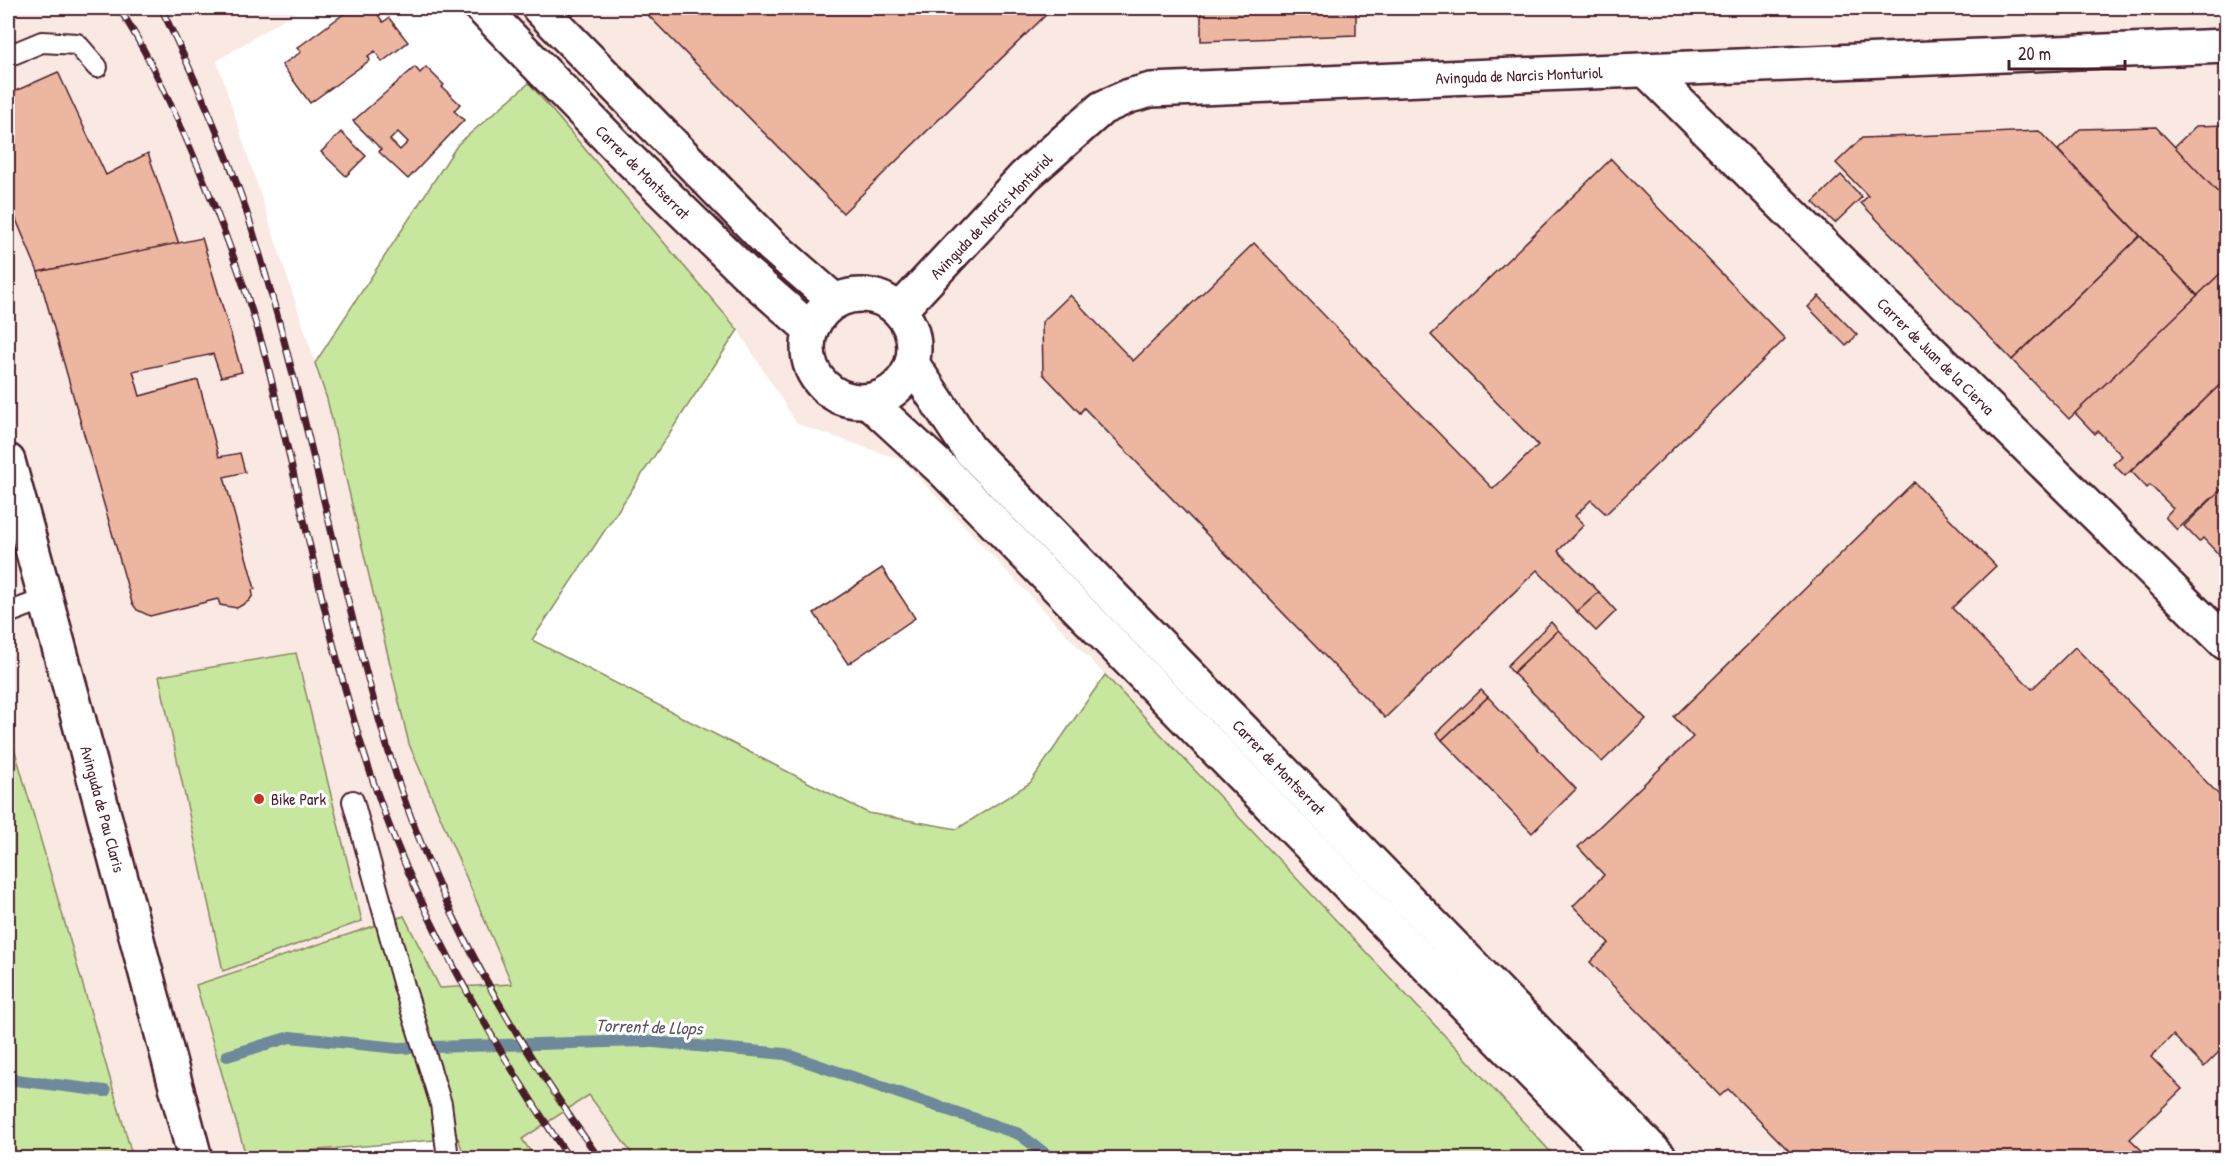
<svg xmlns="http://www.w3.org/2000/svg" width="2234" height="1166" viewBox="0 0 2234 1166" font-family="'Patrick Hand',sans-serif">
<rect width="100%" height="100%" fill="#fff"/>
<filter id="ink" filterUnits="userSpaceOnUse"><feTurbulence type="fractalNoise" baseFrequency=".0167" numOctaves="2"/><feDisplacementMap in="SourceGraphic" scale="12" xChannelSelector="R" yChannelSelector="G"/><feConvolveMatrix kernelMatrix="1 2 1 2 8 2 1 2 1" color-interpolation-filters="sRGB"/></filter>
<g filter="url(#ink)">
<g fill="#f9e9e2">
<path d="M8 8H301L217 61 327 399 409 744 512 985 440 989 196 986 246 1156 237 1158H133L8 727Z"/>
<path d="M466 8H2226V1158H1556L1462 1054 902 460 797 424 738 330Z"/>
<path d="M589 1095 635 1158H535L521 1139Z"/>
</g>
<g fill="#c8e79e" stroke="#898364" stroke-width="1.5">
<path d="M529 83 738 330 532 640 868 813 957 829 1030 783 1105 675 1462 1054 1556 1158H635L589 1095 522 1139 535 1158H465L458 1138 246 1156 196 985 404 916 440 988 512 984 409 744 327 399 315 363 458 144Z"/>
<path d="M296 653 362 921 223 971 159 676Z"/>
<path d="M8 727 133 1158H8Z"/>
</g>
<g fill="none" stroke-linecap="round" stroke-linejoin="round">
<g stroke="#6d899b" stroke-width="12">
<path d="M227 1056 290 1037 398 1048 643 1041 785 1054 1019 1134 1051 1158"/>
<path d="M8 1079 105 1091"/>
</g>
</g>
<g fill="#ecb6a0" stroke="#4a1f2b" stroke-width="1.5" fill-rule="evenodd">
<path d="M352 8H373L383 22 389 18 408 42 382 62 375 51 368 56 370 60 310 103 282 65 301 52 297 48Z"/>
<path d="M641 8H1053L843 213Z"/>
<path d="M1201 8H1356V35L1201 41Z"/>
<path d="M415 67 420 73 426 67 444 85 442 87 460 104 454 111 464 120 408 179 379 152 381 149 353 121ZM398 132 408 142 400 150 390 140Z"/>
<path d="M58 72 106 175 148 153 179 244 38 272 8 200V86L11 93Z"/>
<path d="M2226 125V201L2174 147 2196 126Z"/>
<path d="M2156 127 2226 201V268L2198 296 2058 150 2080 129Z"/>
<path d="M2039 131 2140 236 2012 360 1861 203 1868 196 1836 163 1862 138Z"/>
<path d="M341 132 366 156 346 176 321 152Z"/>
<path d="M1611 159 1785 339 1606 514 1591 500 1575 516 1584 525 1558 551 1599 592 1577 612 1537 570 1385 718 1084 408 1080 413 1043 374 1042 322 1070 295 1133 361 1254 243 1493 489 1538 445 1431 335Z"/>
<path d="M1841 175 1862 197 1835 223 1813 202Z"/>
<path d="M2140 236 2198 296 2069 419 2012 360Z"/>
<path d="M202 238 242 372 221 377 213 354 133 371 140 396 198 380 219 457 240 453 245 472 224 477 255 589 252 590 253 595 249 601 237 608 220 605 218 599 150 616 137 610 132 603 38 272Z"/>
<path d="M2226 268V379L2125 476 2113 464 2122 456 2098 431 2095 434 2075 413Z"/>
<path d="M1819 296 1857 335 1846 346 1808 307Z"/>
<path d="M2226 379V485L2177 530 2165 517 2173 508 2150 485 2147 488 2131 471Z"/>
<path d="M1914 482 1996 566 1952 608 2032 689 2075 647 2226 802V1039L2224 1042 2226 1045 2204 1067 2173 1035 2151 1057 2182 1089 2130 1139 2150 1158H1796L1728 1089 1720 1096 1590 962 1609 943 1573 906 1604 875 1578 847 1693 737 1674 717Z"/>
<path d="M2226 485V579L2218 570 2226 562 2203 538 2199 542 2184 526Z"/>
<path d="M882 568 915 618 848 664 814 613Z"/>
<path d="M1599 592 1616 611 1596 631 1577 612Z"/>
<path d="M1551 622 1558 630 1513 673 1507 666Z"/>
<path d="M1558 630 1646 719 1602 762 1513 673Z"/>
<path d="M1481 690 1488 697 1442 740 1436 733Z"/>
<path d="M1488 697 1576 789 1532 833 1442 740Z"/>
</g>
<g fill="none" stroke-linecap="round" stroke-linejoin="round">
<g stroke="#4a1f2b" stroke-width="24">
<g id="service">
<path d="M8 56 42 42 77 44 97 67"/>
<path d="M8 613 45 599"/>
<path d="M353 801 404 986 441 1104 448 1158"/>
</g>
</g>
<g stroke="#4a1f2b" stroke-width="38">
<g id="minor">
<path d="M482 8 621 151 747 274 810 329"/>
<path d="M539 8 771 245 835 301"/>
<path d="M1646 70 2226 643"/>
<circle cx="861" cy="348" r="53"/>
<path d="M900 310 1025 176 1102 108 1129 96 1151 90 2226 46"/>
<path d="M913 365 969 449 1660 1158"/>
<path d="M869 402 944 471 1615 1158"/>
</g>
</g>
<g stroke="#4a1f2b" stroke-width="38">
<path id="secondary" d="M8 461 74 702 195 1158"/>
</g>
<use href="#service" stroke="#fff" stroke-width="20"/>
<use href="#minor" stroke="#fff" stroke-width="33"/>
<use href="#secondary" stroke="#fff" stroke-width="33"/>
<g stroke="#4a1f2b" stroke-width="7">
<g id="rail">
<path d="M119 8C145 48 165 92 185 136 213 200 239 267 259 334 271 372 278 411 288 450 316 571 341 695 384 812 430 935 496 1050 569 1158"/>
<path d="M161 8C201 90 237 173 262 262 295 373 320 487 348 600 365 669 382 737 406 804 452 932 520 1048 599 1158"/>
</g>
</g>
<use href="#rail" stroke="#fff" stroke-width="4.5" stroke-dasharray="14" stroke-linecap="butt"/>
</g>
</g>
<circle fill="#c8321e" stroke="#fff" stroke-width="2" cx="259" cy="799" r="6"/>
<g text-anchor="middle" stroke-width="6" stroke-linejoin="round" paint-order="stroke">
<g font-size="16" fill="#4a1f2b" stroke="#fff">
<text transform="translate(1519 75) rotate(-2)" y="6">Avinguda de Narcis Monturiol</text>
<text transform="translate(643 172) rotate(45)" y="6">Carrer de Montserrat</text>
<text transform="translate(991 216) rotate(-46)" y="6">Avinguda de Narcis Monturiol</text>
<text transform="translate(1936 356) rotate(45)" y="6">Carrer de Juan de la Cierva</text>
<text transform="translate(1279 767) rotate(46)" y="6">Carrer de Montserrat</text>
<text transform="translate(103 809) rotate(75)" y="6">Avinguda de Pau Claris</text>
</g>
<g font-size="16" fill="#4a1f2b" stroke="#fff" text-anchor="start">
<text x="271" y="805">Bike Park</text>
</g>
<g font-size="18" font-style="italic" fill="#5c5463" stroke="#fff">
<text transform="translate(649 1027) rotate(2)" y="6">Torrent de Llops</text>
</g>
</g>
<rect width="2234" height="1166" fill="none" stroke="#fff" stroke-width="30"/>
<rect x="15" y="15" width="2204" height="1136" fill="none" stroke="#4a1f2b" stroke-width="2" filter="url(#ink)"/>
<path d="M2009 60v9h116v-9" fill="none" stroke="#4a1f2b" stroke-width="3"/>
<text x="2018" y="60" font-size="18" fill="#4a1f2b" stroke="#ffffff" stroke-width="4.5" paint-order="stroke">20 m</text>
</svg>
